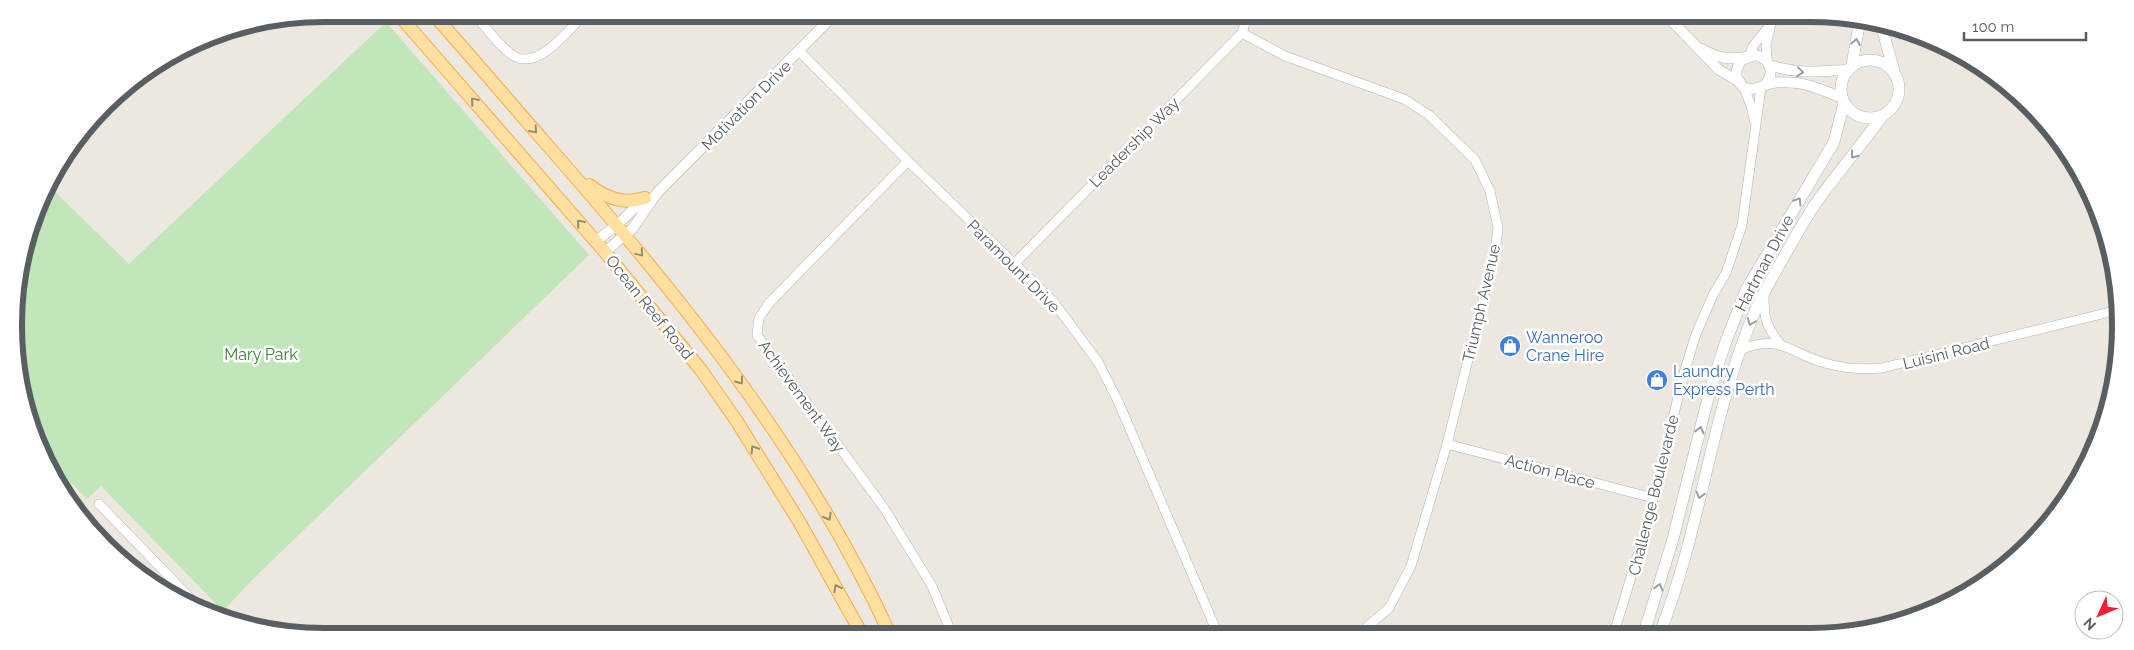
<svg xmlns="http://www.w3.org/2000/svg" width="2134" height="650" viewBox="0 0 2134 650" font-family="Raleway,sans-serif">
<rect width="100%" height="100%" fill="#ece7df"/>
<path fill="#c0e6b9" d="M386 22 589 255 254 578 223 611 101 486 87 499 50 461 24 405 16 285 48 185 129 264Z"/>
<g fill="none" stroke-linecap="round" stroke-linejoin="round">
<g stroke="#b0b4b8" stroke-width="10">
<g id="minor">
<path d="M474 14C484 25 505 54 518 58 542 66 569 29 584 15"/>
<path d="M1242 33 1285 56 1404 99 1429 115 1475 160 1490 191 1498 228 1495 252 1447 444 1411 566 1389 608 1360 633"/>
<path d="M799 51 908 161 1053 301 1098 362 1118 401 1217 632"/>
<path d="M1750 55 1753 46 1775 19"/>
<path d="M1767 61 1766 44 1770 29"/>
<path d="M1744 87 1752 109 1754 120"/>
<path d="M908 161 769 303 759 318 757 335 884 508 932 586 951 632"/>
<path d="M1015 263 1242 33 1247 17"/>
<path d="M1764 294C1764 318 1765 324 1780 344"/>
<path d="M1740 350C1780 333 1789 353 1825 363 1845 369 1861 370 1882 368L2114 311"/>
<path d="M1447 444 1653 498"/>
<path d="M99 504 193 601"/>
<path d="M1614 633 1646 528 1684 373 1696 334 1713 295 1726 273 1742 225 1761 88"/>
</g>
</g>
<g stroke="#b0b4b8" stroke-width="11">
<g id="tertiary">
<path d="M1670 19 1719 70 1740 82"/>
<path d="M1702 49C1718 58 1728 60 1746 57"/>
<path d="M1769 65C1802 75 1814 71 1847 70"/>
<path d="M1766 84C1775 72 1770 58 1755 55L1742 60C1738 65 1735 71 1737 78 1743 94 1755 89 1766 85 1775 81 1788 82 1797 83 1812 85 1828 92 1842 98"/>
<path d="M596 241 617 225 645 198"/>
<path d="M605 252 633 228 657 193 833 16"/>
</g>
</g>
<g stroke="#b1b6bb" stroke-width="12">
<g id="secondary">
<path d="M1881 24 1894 71"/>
<circle cx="1870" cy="89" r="29"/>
<path d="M1852 65 1860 20"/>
<path d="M1644 633 1673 539 1710 390 1725 344 1746 290 1834 142 1844 103"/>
<path d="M1660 633C1701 529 1711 414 1755 311 1765 289 1777 269 1789 248 1799 230 1809 212 1821 196 1841 169 1863 143 1883 115"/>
</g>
</g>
<g stroke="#faab4a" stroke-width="14">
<g id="primary">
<path d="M398 14 605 252 701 370 736 420 800 523 860 631"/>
<path d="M433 14C470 55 506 98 542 139 675 290 804 448 889 632"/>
<path d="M589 185C607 198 623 205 645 198"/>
</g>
</g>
<use href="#minor" stroke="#fff" stroke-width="9"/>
<use href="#tertiary" stroke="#fff" stroke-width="10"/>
<use href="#secondary" stroke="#fff" stroke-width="11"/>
<use href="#primary" stroke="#ffe0a1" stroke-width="12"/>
</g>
<defs><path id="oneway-chevron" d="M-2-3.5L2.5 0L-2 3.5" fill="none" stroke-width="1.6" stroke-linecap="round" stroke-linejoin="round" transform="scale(1.25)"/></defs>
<g stroke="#9b9ea0">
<use href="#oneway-chevron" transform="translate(1856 42) rotate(-80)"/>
<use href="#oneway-chevron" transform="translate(1800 72) rotate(6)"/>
<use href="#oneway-chevron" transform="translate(1854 155) rotate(128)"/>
<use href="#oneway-chevron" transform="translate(1798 201) rotate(-58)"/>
<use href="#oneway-chevron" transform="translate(1751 322) rotate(111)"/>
<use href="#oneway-chevron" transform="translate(1700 430) rotate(-76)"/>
<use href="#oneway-chevron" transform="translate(1700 495) rotate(105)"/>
<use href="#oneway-chevron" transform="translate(1659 587) rotate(-74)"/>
</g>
<g stroke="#928c77">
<use href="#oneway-chevron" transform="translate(474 101) rotate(-131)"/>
<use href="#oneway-chevron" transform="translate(534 130) rotate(49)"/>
<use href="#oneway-chevron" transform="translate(580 223) rotate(-131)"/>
<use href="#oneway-chevron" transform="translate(640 253) rotate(50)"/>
<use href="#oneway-chevron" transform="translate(740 381) rotate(54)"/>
<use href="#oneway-chevron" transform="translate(754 449) rotate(-122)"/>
<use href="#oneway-chevron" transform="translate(828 517) rotate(61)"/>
<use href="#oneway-chevron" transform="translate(837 588) rotate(-119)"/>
</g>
<defs>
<g id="shop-disc" transform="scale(1.125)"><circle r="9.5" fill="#3f7fe0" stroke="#fff"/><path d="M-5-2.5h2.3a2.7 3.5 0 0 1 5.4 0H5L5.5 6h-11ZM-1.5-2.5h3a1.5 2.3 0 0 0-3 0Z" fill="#fff"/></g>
</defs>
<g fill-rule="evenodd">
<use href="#shop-disc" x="1510" y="346"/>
<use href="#shop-disc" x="1657" y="380"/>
</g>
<g text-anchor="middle" stroke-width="5" stroke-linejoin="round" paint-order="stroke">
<g font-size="16" fill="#585e61" stroke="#fff">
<text transform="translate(746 105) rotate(-45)" y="6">Motivation Drive</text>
<text transform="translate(1134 142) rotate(-45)" y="6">Leadership Way</text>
<text transform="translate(1764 263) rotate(-62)" y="6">Hartman Drive</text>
<text transform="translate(1014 266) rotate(45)" y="6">Paramount Drive</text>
<text transform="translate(1481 303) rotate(-77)" y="6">Triumph Avenue</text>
<text transform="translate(650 307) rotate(51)" y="6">Ocean Reef Road</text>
<text transform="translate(1946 353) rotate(-14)" y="6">Luisini Road</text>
<text transform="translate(802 396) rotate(54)" y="6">Achievement Way</text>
<text transform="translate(1550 471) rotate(15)" y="6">Action Place</text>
<text transform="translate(1653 495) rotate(-76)" y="6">Challenge Boulevarde</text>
</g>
<g font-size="16" fill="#366cbe" stroke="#fff" text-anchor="start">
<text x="1526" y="343">Wanneroo<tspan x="1526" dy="18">Crane Hire</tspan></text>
<text x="1673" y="377">Laundry<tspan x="1673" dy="18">Express Perth</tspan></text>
</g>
<g font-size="16" fill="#38832e" stroke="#fff">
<text x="261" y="360">Mary Park</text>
</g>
</g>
<path d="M0 0H2134V650H0ZM324 22H1810A302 302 0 0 1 2112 324V326A302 302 0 0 1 1810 628H324A302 302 0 0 1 22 326V324A302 302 0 0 1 324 22Z" fill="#fff" fill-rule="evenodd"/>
<path fill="none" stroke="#585e61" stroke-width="6" d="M324 22H1810A302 302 0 0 1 2112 324V326A302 302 0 0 1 1810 628H324A302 302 0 0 1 22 326V324A302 302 0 0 1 324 22Z"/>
<g transform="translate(2099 615) rotate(226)"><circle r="24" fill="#ffffff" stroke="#bcbfc0"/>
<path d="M0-4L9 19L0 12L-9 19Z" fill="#f41d31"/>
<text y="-8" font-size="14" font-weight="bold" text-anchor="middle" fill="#585e61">N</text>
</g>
<path d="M1964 32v8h122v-8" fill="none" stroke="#585e61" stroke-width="2.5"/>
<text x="1972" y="32" font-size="15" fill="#585e61" stroke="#ffffff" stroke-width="4" paint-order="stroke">100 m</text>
</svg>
